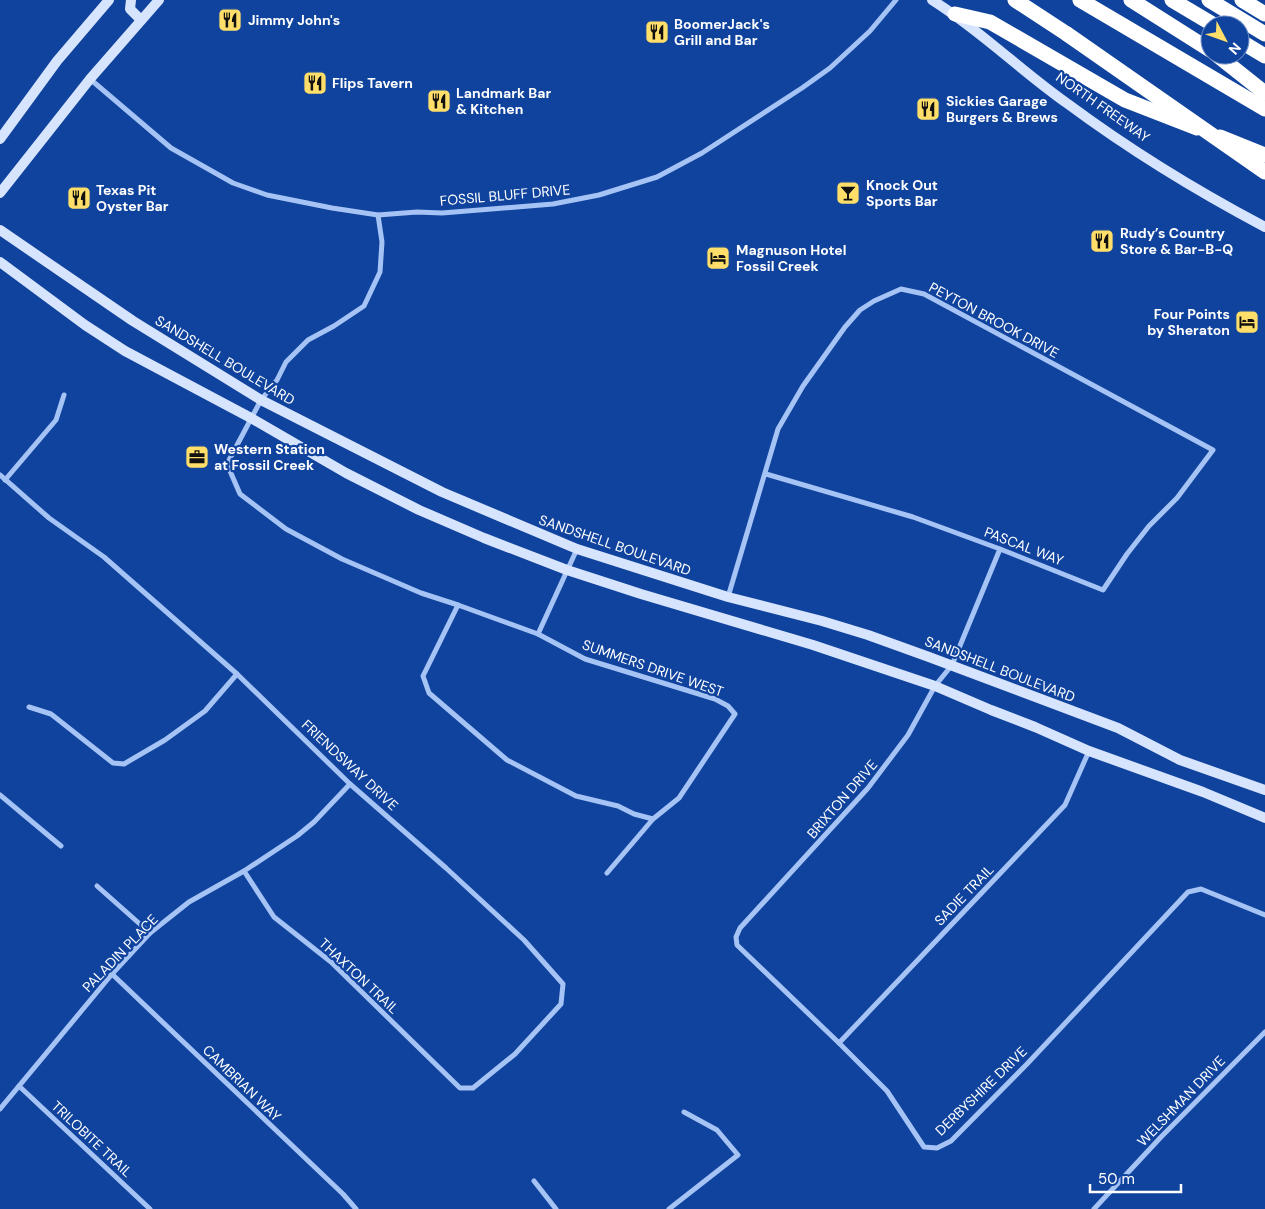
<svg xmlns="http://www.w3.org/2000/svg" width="1265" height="1209" viewBox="0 0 1265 1209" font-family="'DM Sans',sans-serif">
<rect width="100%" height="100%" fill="#10439d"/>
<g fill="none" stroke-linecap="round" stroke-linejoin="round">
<g stroke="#a5c3f5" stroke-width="5">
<path d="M90 79 171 148 233 183 267 195 332 208 378 215 417 212 442 213 553 204 599 195 657 177 702 153 802 88 830 68 870 31 896 0"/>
<path d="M378 215 382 242 380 272 364 306 334 326 308 340 286 362 277 380 261 400 227 464 240 494 286 529 342 559 421 593 458 605"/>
<path d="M0 475 49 518 104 557 237 674 350 784 446 868 524 940 563 984 561 1004 515 1054 473 1088H460L331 962 274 917 244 871"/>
<path d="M5 480 56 420 64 395"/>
<path d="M1000 549 952 665 935 686 908 735 868 788 740 928 736 937 737 945 839 1043 887 1091 924 1147 937 1148 951 1141 1027 1064 1188 892 1201 889 1265 915"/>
<path d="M728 597 778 429 803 386 845 327 860 310 874 301 901 289 924 294 1213 450 1177 498 1149 526 1127 554 1103 590 1000 549 913 517 766 474"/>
<path d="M538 634 577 549"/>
<path d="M29 707 51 714 113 763 124 764 165 740 205 711 237 674"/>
<path d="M0 795 61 846"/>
<path d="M607 873 653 819 679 798 735 714 728 706 715 699 585 659 538 634 458 605 423 676 429 693 507 760 576 796 618 806 634 814 653 819"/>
<path d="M97 886 150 933"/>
<path d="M112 974 343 1194 356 1209"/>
<path d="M839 1043 1065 805 1089 751"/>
<path d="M19 1086 150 1209"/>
<path d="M0 1109 112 974 150 933 189 902 244 871 297 836 314 822 350 784"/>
<path d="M534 1181 556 1209"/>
<path d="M669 1209 738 1155 717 1130 684 1112"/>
<path d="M1094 1209 1161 1137 1265 1032"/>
</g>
<g stroke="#d6e4fe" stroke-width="10">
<path d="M131 0 130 9 141 20"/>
<path d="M932 0C980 30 1021 71 1068 104 1130 150 1197 191 1265 227"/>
<path d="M0 139 57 61 109 0"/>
<path d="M0 193 90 79 159 0"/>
<path d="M0 230 133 321 261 400 442 492 577 549 728 597 822 621 868 635 929 657 1118 728 1180 760 1265 790"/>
<path d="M0 262 85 325 125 351 251 418 346 473 419 510 484 538 567 570 641 594 813 645 935 686 991 710 1035 727 1089 751 1203 792 1265 818"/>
</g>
<g stroke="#fff" stroke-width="15">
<path d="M1015 0 1067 34"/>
<path d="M1080 0 1265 109"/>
<path d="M1131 0 1210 50"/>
<path d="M1172 0 1214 25"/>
<path d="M1209 0 1265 34"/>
<path d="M1242 0 1265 14"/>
<path d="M955 14 990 22 1125 100 1197 128"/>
<path d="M1240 41 1265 56"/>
<path d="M1217 55 1265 93"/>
<path d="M1220 137 1265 155"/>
</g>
<path stroke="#fff" stroke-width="15" d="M1067 34 1265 172"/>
</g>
<defs>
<g id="restaurant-square" transform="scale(1.25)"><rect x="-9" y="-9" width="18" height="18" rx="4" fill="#ffdf69" stroke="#10439d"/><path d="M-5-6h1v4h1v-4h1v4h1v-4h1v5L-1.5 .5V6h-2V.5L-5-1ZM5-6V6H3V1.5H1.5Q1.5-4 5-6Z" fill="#111"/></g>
<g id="bar-square" transform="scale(1.25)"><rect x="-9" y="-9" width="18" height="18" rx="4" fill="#ffdf69" stroke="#10439d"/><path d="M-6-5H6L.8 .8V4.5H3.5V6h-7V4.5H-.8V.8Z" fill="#111"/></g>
<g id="hotel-square" transform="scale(1.25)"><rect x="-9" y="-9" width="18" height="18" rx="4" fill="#ffdf69" stroke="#10439d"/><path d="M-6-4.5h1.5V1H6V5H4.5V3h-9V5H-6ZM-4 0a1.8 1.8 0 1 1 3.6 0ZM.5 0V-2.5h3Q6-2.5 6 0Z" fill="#111"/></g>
<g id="office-square" transform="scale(1.25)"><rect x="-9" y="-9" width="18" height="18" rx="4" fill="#ffdf69" stroke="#10439d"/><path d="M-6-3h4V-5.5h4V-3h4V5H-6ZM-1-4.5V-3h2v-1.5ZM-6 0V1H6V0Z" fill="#111"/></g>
</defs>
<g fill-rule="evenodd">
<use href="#restaurant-square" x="230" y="20"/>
<use href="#restaurant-square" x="657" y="32"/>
<use href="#restaurant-square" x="315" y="83"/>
<use href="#restaurant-square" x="439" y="101"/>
<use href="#restaurant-square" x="928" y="109"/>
<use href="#bar-square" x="848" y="193"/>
<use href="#restaurant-square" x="79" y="198"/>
<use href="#restaurant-square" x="1102" y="241"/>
<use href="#hotel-square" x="718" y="258"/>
<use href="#hotel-square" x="1247" y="322"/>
<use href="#office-square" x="197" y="457"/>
</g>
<g text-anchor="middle" stroke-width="4.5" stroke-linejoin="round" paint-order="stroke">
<g font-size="14" font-weight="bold" fill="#fff" stroke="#10439d" text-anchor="start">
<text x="248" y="25">Jimmy John's</text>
<text x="674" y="29">BoomerJack's<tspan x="674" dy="16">Grill and Bar</tspan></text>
<text x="332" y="88">Flips Tavern</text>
<text x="456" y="98">Landmark Bar<tspan x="456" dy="16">&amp; Kitchen</tspan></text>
<text x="946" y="106">Sickies Garage<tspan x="946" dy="16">Burgers &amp; Brews</tspan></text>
<text x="866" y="190">Knock Out<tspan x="866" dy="16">Sports Bar</tspan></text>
<text x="96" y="195">Texas Pit<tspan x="96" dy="16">Oyster Bar</tspan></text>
<text x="1120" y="238">Rudy’s Country<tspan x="1120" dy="16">Store &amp; Bar-B-Q</tspan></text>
<text x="736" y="255">Magnuson Hotel<tspan x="736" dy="16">Fossil Creek</tspan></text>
<text x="1230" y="319" text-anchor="end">Four Points<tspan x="1230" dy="16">by Sheraton</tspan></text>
<text x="214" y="454">Western Station<tspan x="214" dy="16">at Fossil Creek</tspan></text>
</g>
<g font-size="14" fill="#fff" stroke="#10439d">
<text transform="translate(1103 107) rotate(35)" y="5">NORTH FREEWAY</text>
<text transform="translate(505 195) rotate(-5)" y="5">FOSSIL BLUFF DRIVE</text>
<text transform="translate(994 320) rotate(28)" y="5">PEYTON BROOK DRIVE</text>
<text transform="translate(225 360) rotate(31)" y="5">SANDSHELL BOULEVARD</text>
<text transform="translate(615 545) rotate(19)" y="5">SANDSHELL BOULEVARD</text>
<text transform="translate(1024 546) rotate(21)" y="5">PASCAL WAY</text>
<text transform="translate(653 668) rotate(19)" y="5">SUMMERS DRIVE WEST</text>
<text transform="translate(1000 669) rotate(21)" y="5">SANDSHELL BOULEVARD</text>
<text transform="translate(350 765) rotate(43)" y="5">FRIENDSWAY DRIVE</text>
<text transform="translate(842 799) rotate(-49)" y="5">BRIXTON DRIVE</text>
<text transform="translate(964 895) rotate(-46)" y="5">SADIE TRAIL</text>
<text transform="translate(120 953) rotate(-46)" y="5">PALADIN PLACE</text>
<text transform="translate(359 976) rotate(43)" y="5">THAXTON TRAIL</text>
<text transform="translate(242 1083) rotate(44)" y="5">CAMBRIAN WAY</text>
<text transform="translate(981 1091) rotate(-44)" y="5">DERBYSHIRE DRIVE</text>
<text transform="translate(1181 1101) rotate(-46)" y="5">WELSHMAN DRIVE</text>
<text transform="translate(92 1139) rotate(43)" y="5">TRILOBITE TRAIL</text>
</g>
</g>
<g transform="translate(1225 40) rotate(131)"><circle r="24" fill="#10439d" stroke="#708ec4"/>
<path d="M0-4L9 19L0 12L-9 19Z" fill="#ffdf69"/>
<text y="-8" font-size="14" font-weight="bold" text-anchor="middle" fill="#ffffff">N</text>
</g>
<path d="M1090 1184v8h91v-8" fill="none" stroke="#ffffff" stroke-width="2.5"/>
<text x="1098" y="1184" font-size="15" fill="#ffffff" stroke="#10439d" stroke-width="4" paint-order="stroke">50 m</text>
</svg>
